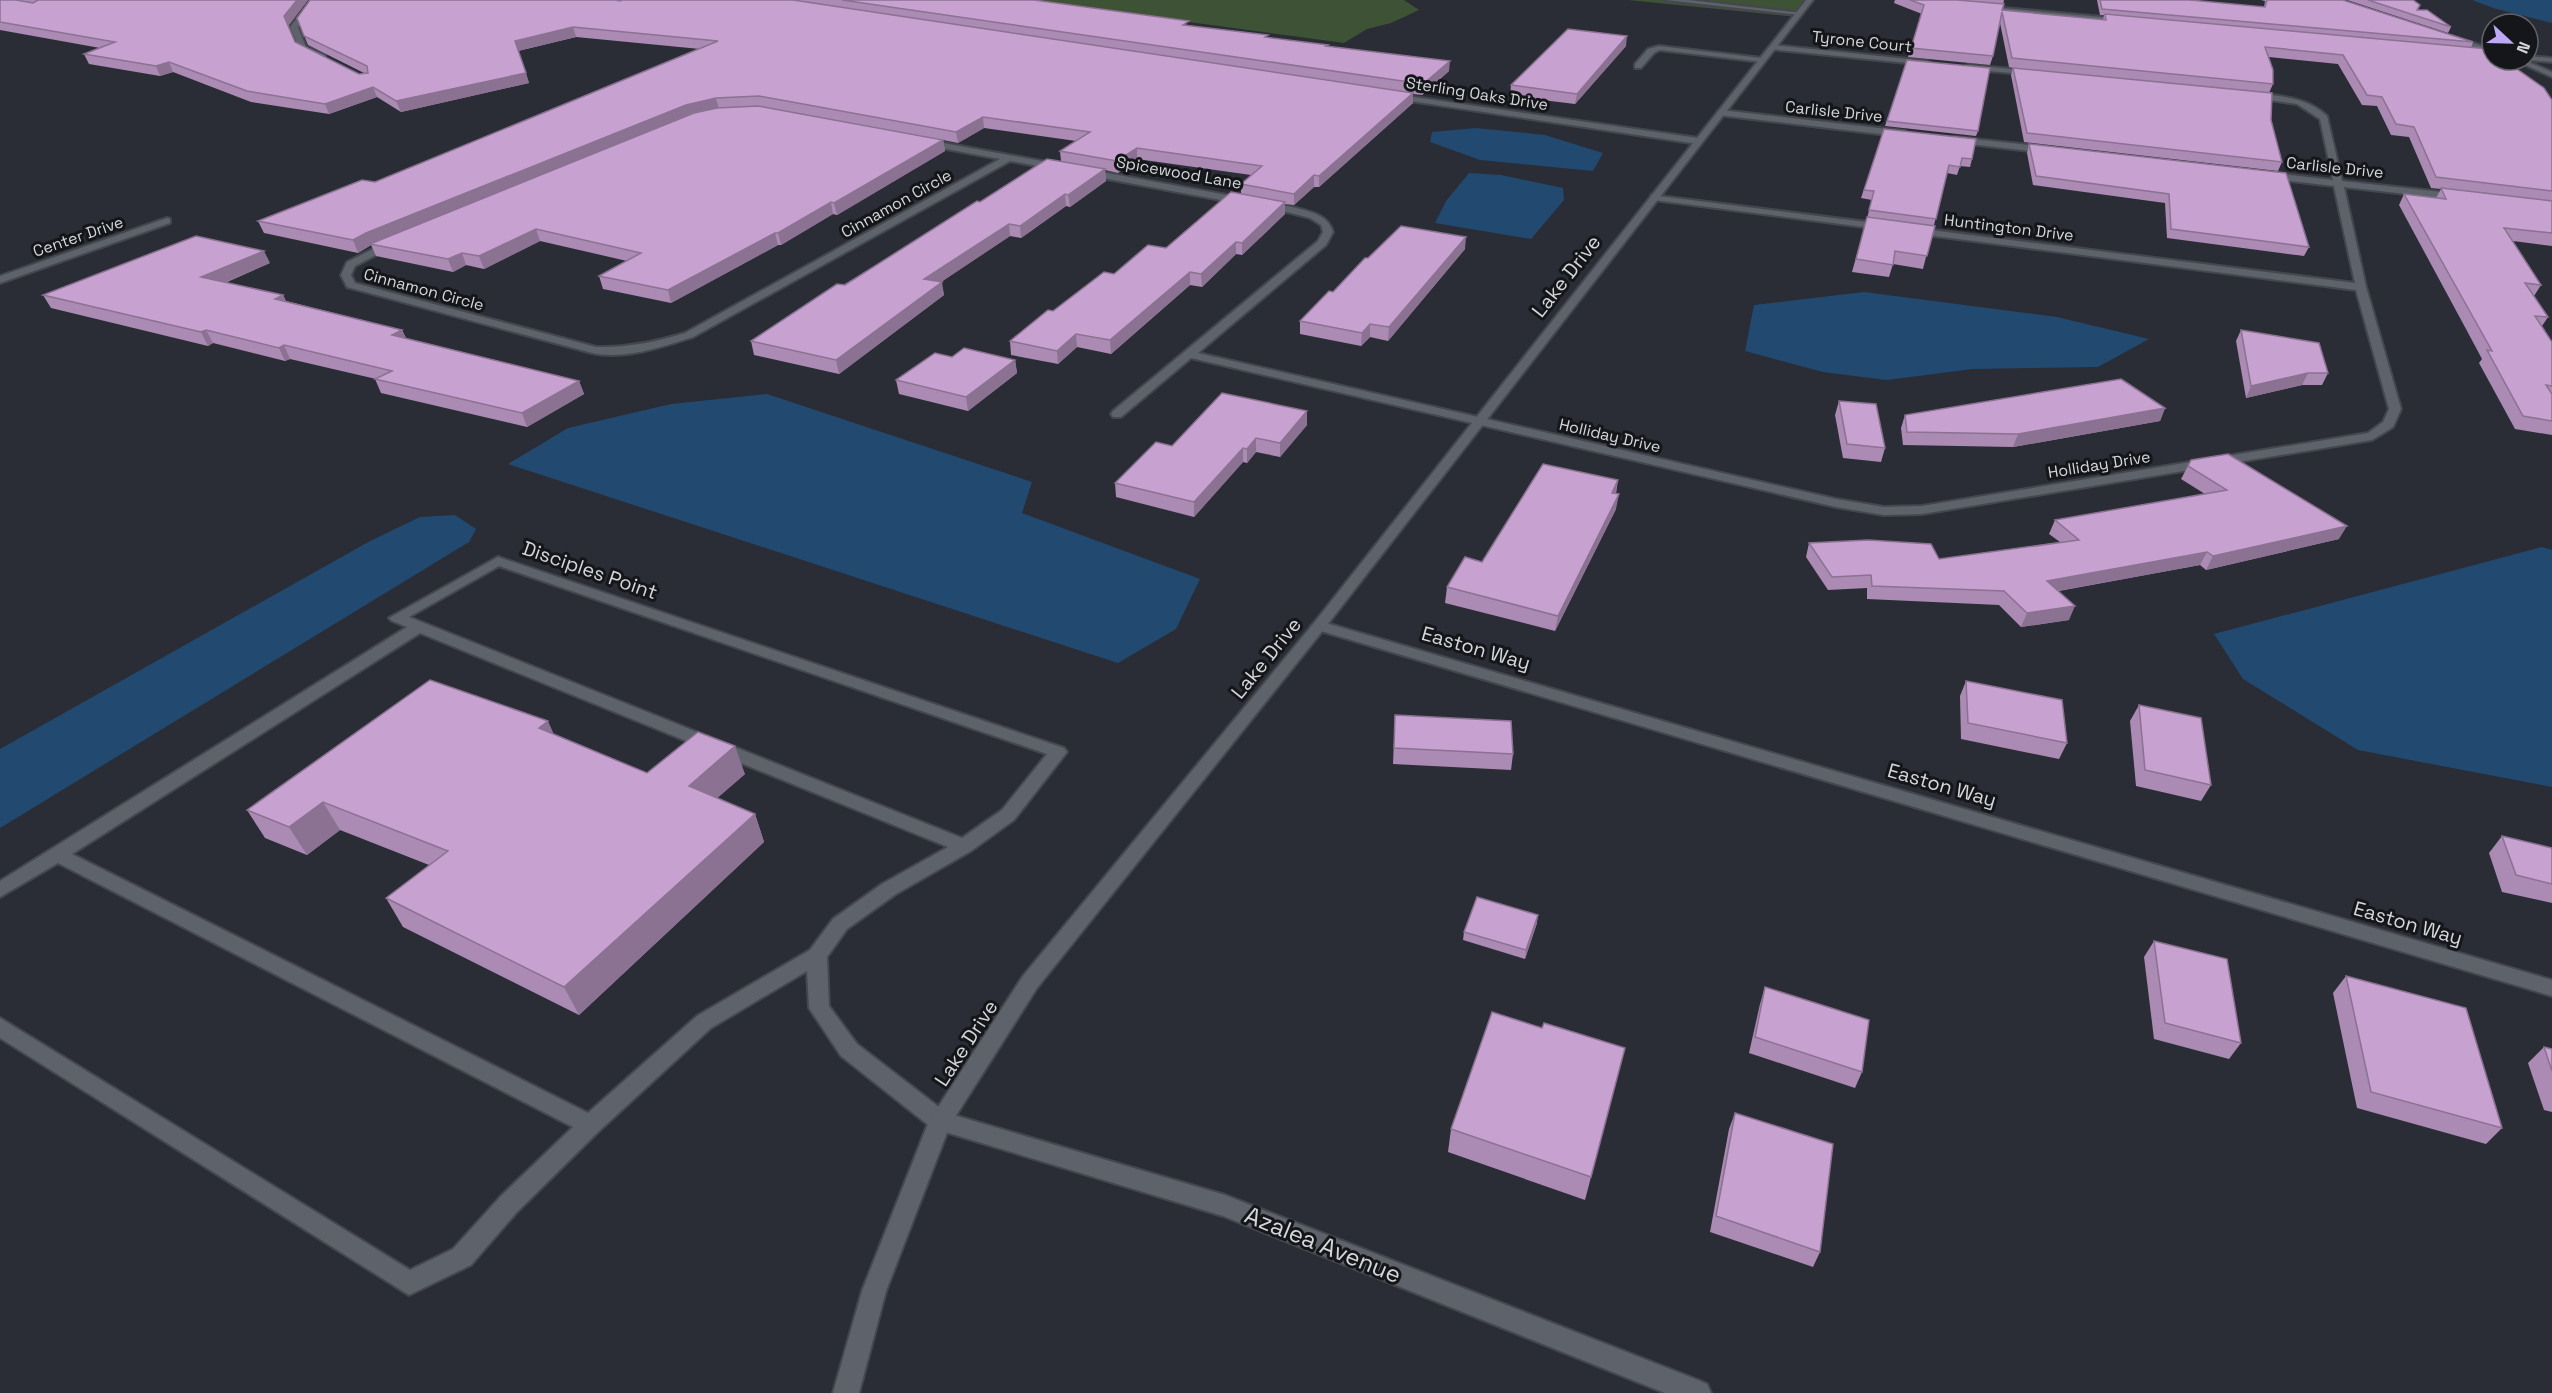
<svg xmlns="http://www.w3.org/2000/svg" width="2552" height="1393" viewBox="0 0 2552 1393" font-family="'Space Grotesk',sans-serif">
<rect width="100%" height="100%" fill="#2a2d35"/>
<g fill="#3e5235">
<path d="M1027 0H1404L1419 10 1391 23 1367 29 1344 43Z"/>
<path d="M1628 0H1810L1797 17Z"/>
</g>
<g fill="#22496f">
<path d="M2472 0H2552V23L2493 8Z"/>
<path d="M1476 128 1545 135 1603 153 1593 171 1480 160 1430 142 1432 132Z"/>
<path d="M1469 173 1501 175 1563 188 1564 200 1531 239 1435 223 1446 201Z"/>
<path d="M1864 292 2057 317 2149 339 2098 367 1973 369 1887 380 1823 372 1745 351 1754 305Z"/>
<path d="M767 394 1032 482 1022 513 1200 579 1176 629 1118 663 508 464 568 428 671 404Z"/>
<path d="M455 515 476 529 469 542 0 828V749L370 541 420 517Z"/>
<path d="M2542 547 2552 550V787L2358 750 2243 679 2214 634Z"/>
</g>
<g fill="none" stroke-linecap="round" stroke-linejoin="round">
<g stroke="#44484e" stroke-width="4">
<g id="service">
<path d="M1665 0H1689L1803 13 1800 15Z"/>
<path d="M1659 46 1762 58 1766 60 1762 62 1660 50 1654 53 1641 68H1635V64L1648 49Z"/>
<path d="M498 557 1064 748 1067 752 1014 820 971 851 896 894 847 929 827 957 829 1006 857 1044 948 1114 951 1121 948 1128 940 1131 932 1128 841 1056 809 1008 807 971 711 1028 598 1132 517 1212 471 1265 409 1295 0 1038V1018L410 1270 453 1249 501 1196 573 1127 58 863 0 897V881L407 627 392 621 389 618ZM499 566 1047 754 1002 810 962 838 409 617ZM420 633 948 847 882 884 833 919 810 950 697 1016 588 1113 72 854Z"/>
</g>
</g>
<g stroke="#44484e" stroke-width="4">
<g id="minor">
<path d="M311 0H317L298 27 306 47 325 55V59H322L300 50 290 27Z"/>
<path d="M1982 6 2124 19 2128 21 2124 23 1980 9Z"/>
<path d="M2451 36 2492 49V53L2448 40Z"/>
<path d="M1772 45 1927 61 1931 63 1927 65 1769 49Z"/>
<path d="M2528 56 2552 58V62L2527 60Z"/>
<path d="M2514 60H2524L2552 72V77Z"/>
<path d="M1968 65 2035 71 2039 73 2035 75 1965 69 1964 67Z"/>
<path d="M2252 93C2279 96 2307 97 2327 116L2342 181 2460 194 2465 197 2460 200 2344 187 2366 287 2401 409 2393 427 2372 440 1922 514 1884 515 1836 507 1191 358 1121 417H1113L1111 414 1113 411 1318 241 1323 232 1321 225 1310 218 1291 213 1010 161 693 337C662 347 624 360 592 353L347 287 341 275 347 262 393 239 398 242 397 244 355 266 351 275 355 283 596 347C627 348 655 342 685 333L1000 159 919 144V140L922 139 1292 207C1308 211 1328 214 1333 232L1326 245 1198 353 1836 499 1884 507 1922 506 2368 433 2383 422 2389 409 2356 290 1654 200 1651 199V195L2355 283 2334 186 2265 178 2260 175 2265 172 2333 180 2320 119 2297 104 2249 97 2248 95Z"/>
<path d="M1393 94 1698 138 1702 141 1698 144 1390 98V94Z"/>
<path d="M1721 110 1905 131 1909 134 1905 137 1718 115V111Z"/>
<path d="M1955 137 2048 147 2052 150 2048 153 1952 142V138Z"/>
<path d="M167 218 170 219V223L0 283V276Z"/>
<path d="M1319 621 2552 980V996L1314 629 1311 626Z"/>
<path d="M940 1111 1225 1195 1698 1380 1707 1384 1711 1393H1665L1223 1216 932 1128 929 1121 932 1114Z"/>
</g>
</g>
<g stroke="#44484e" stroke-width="4">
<path id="tertiary" d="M1806 0H1813L1324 629 1037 988 950 1125 886 1291 859 1393H833L862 1291 929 1121 1023 976 1314 623Z"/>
</g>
<use href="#service" fill="#5e626a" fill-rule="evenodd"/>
<use href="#minor" fill="#5e626a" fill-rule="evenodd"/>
<use href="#tertiary" fill="#5e626a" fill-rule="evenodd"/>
</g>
<g fill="#ab8ab3">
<path d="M0 0H308L288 26 295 42 359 74H366L308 45 297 18 310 0H1034L1268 38 1328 45 1327 46 1449 71 1422 95 1413 94V103L1319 187H1314L1294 205 1285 204V214L1242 255 1236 254 1202 287 1190 285 1111 354 1077 347 1058 364 1011 355 1010 341 1053 311 1114 274 1166 248 1241 194V184L1251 175 1137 159 1118 173 1105 170 1106 181 1070 207 1066 206 1021 238 1010 236 941 282 944 295 839 374 754 355 751 341 980 202 1061 161 1060 151 1076 141 984 128 958 143 943 140 945 151 837 215 833 214 781 245H778L671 303 603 289 599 276 627 261 540 241 484 269 466 265 453 272 376 256 371 245 358 253 264 233 258 221 375 182 700 49 576 37 518 51 529 83 401 112 377 97 329 114 251 102 173 72 160 76 89 64 84 54 100 48 0 30Z"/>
<path d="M1895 0H2004L2002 10 2103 20 2104 15H2100L2097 0H2190L2264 7 2265 1 2261 0H2343L2473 42 2471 48 2552 100V246L2513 241 2541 285 2534 296 2548 317 2542 326 2552 342V435L2515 429 2479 363 2482 359 2466 329 2399 205 2404 194 2436 198 2441 189 2431 188 2409 137 2391 135 2377 106 2362 105 2338 64 2269 57 2273 84 2269 93 2271 120 2282 162 2278 171 2024 142 2011 75 2013 68 2009 67 2000 23 1993 56 1990 65 1908 57 1922 14 1894 3Z"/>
<path d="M2347 0H2413L2418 10 2451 27 2448 33Z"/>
<path d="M1626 46 1575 104 1510 96 1511 85Z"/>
<path d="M1907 60 1978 131 1976 136 1885 126Z"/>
<path d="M1884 129 1972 159 1970 167 1960 166 1957 175 1947 173 1923 269 1893 264 1889 277 1852 272 1872 200 1861 198Z"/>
<path d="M2029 144 2286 173 2309 247 2304 256 2167 238 2165 203 2033 185 2027 153Z"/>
<path d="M1465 249 1388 341 1370 337 1361 346 1300 334V321L1333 292 1368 258Z"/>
<path d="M270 263 225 283 283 295 286 301 402 330 406 338 579 381 584 394 527 427 381 393 375 379H376L290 359 285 361 213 343 208 346 51 308 43 295Z"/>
<path d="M2241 330 2328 373 2322 385H2302L2246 398 2236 341Z"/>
<path d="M1015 360 1017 373 968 411 899 394 896 380Z"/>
<path d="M1839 401 1885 448 1881 462 1843 458 1835 415Z"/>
<path d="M2165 408 2160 421 2013 447 1903 445 1901 428 1905 415Z"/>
<path d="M1307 411V425L1280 457 1256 452 1247 463 1243 462 1194 517 1116 497 1115 483 1172 446Z"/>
<path d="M2188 466 2339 539 2206 570 2200 565 2059 591 2069 620 2021 627 1999 605 1867 599V588L1828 590 1806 557 1809 543 1939 559 2060 542 2049 534 2055 520 2205 494 2181 479Z"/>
<path d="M1618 480 1616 494V509L1555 631 1445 603 1447 587 1482 562Z"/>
<path d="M1966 681 2067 743 2059 759 1961 739 1960 696Z"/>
<path d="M2139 705 2211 785 2201 801 2136 786 2130 721Z"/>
<path d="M1395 715 1513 754 1511 770 1393 764Z"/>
<path d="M555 735 647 773 745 774 717 798 755 814 764 842 579 1015 403 927 386 898 429 865 340 830 307 855 265 838 247 810Z"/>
<path d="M2502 836 2552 848V903L2502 892 2489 853Z"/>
<path d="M1537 923 1525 959 1463 940 1464 932Z"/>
<path d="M2154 941 2241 1043 2229 1059 2154 1039 2144 957Z"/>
<path d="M2346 976 2502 1128 2486 1144 2357 1108 2333 993Z"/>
<path d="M1765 987 1862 1072 1855 1088 1749 1053 1760 1004Z"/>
<path d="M1542 1028 1625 1048 1585 1200 1448 1152 1451 1129Z"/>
<path d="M2544 1047 2552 1049V1112L2544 1110 2528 1063Z"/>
<path d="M1735 1113 1820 1252 1813 1267 1710 1232 1729 1129Z"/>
</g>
<g fill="#8b7192">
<path d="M297 0H308L288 26 284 16Z"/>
<path d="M573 27 576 37 518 51 515 41Z"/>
<path d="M1627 36 1626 46 1575 104 1577 94Z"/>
<path d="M1450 61 1449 71 1422 95 1423 84Z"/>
<path d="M169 62 173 72 160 76 156 66Z"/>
<path d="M526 73 529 83 401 112 396 101Z"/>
<path d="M373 87 377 97 329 114 325 104Z"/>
<path d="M1413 93V103L1319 187V176Z"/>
<path d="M716 98 719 109 371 244V245L358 253 353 240 366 233 686 105Z"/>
<path d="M983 117 984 128 958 143 956 132Z"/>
<path d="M943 140 945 151 837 215 834 203Z"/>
<path d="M1137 148V159L1118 173 1117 161Z"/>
<path d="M1105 169 1106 181 1070 207 1068 195Z"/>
<path d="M1314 175V187L1294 205V194Z"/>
<path d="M1065 194 1066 206 1021 238 1020 226Z"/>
<path d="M831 202 833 214 781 245 778 233Z"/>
<path d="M1285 202V214L1242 255V243Z"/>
<path d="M1009 224 1010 236 926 292 924 279Z"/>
<path d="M536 229 540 241 484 269 479 256Z"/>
<path d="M775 233 778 245 671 303 668 290Z"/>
<path d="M1466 237 1465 249 1388 341 1389 327Z"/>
<path d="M1236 242V254L1202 287 1201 274Z"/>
<path d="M264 251 270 263 207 290 201 277Z"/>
<path d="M462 253 466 265 453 272 448 259Z"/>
<path d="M1190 272V285L1111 354 1110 340Z"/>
<path d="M942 282 944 295 839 374 836 360Z"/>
<path d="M283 295 289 308 275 299Z"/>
<path d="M1370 324V337L1361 346 1362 333Z"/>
<path d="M206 330 213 343 208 346 201 332Z"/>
<path d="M402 330 408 343 392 335Z"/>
<path d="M1076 334 1077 347 1058 364 1057 351Z"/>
<path d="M284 345 290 359 285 361 279 348Z"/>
<path d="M1015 360 1017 373 968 411 966 397Z"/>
<path d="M2308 373 2302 385 2246 398 2251 386Z"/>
<path d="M579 381 584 394 527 427 522 413Z"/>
<path d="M2165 408 2160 421 2013 447 2018 434Z"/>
<path d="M1307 411V425L1280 457V443Z"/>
<path d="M1256 438V452L1247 463V449Z"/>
<path d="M1243 448V462L1194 517V502Z"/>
<path d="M1618 480 1615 495 1612 493Z"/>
<path d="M1619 494 1616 509 1555 631 1558 616Z"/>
<path d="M2347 526 2339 539 2206 570 2213 556Z"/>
<path d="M2207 552 2200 565 2041 594 2047 581Z"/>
<path d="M2075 606 2069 620 2021 627 2027 613Z"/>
<path d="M548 721 560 748 539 728Z"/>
<path d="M735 746 745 774 699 814 689 786Z"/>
<path d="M323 802 340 830 307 855 289 827Z"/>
<path d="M755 814 764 842 579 1015 564 987Z"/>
<path d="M1538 915 1537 923 1525 959 1526 950Z"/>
</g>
<g fill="#c7a1d0" stroke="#8b7192" stroke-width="1.5">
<path d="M0 0H16L33 3 38 0H297L284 16 295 42 359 74 368 73 367 66 304 36 297 18 310 0H616L620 1 622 0H793L1413 93 1319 176 1314 175 1294 194 1241 184 1262 166 1137 148 1117 161 1060 151 1090 132 983 117 956 132 759 96 716 98 686 105 366 233 353 240 258 221 362 180 375 182 718 41 573 27 515 41 526 73 396 101 373 87 325 104 247 91 169 62 156 66 84 54 115 42 0 22Z"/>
<path d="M842 0H1034L1189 21 1183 25 1268 35 1265 37 1328 45 1326 46 1450 61 1423 84Z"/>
<path d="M1910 0H1957L2004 4 2002 10 2106 20 2105 14 2489 49 2492 51V60H2504L2544 88 2552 100V191L2436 177 2414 127 2396 124 2382 97 2367 95 2343 55 2265 47 2273 70V84L2012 58 2002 12 1993 56 1911 48 1924 5Z"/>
<path d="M2100 0H2190L2265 7 2267 0H2343L2473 42 2102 9Z"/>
<path d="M2368 0H2413L2420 5 2417 10H2427L2451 27Z"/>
<path d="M1568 29 1627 36 1577 94 1511 85Z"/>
<path d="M1907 60 1990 68 1978 131 1887 121Z"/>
<path d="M2013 68 2272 93 2271 120 2282 162 2027 133Z"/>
<path d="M758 106 943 140 834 203 831 202 778 233H775L668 290 599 276 641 253 536 229 479 256 462 253 448 259 370 244 694 113 717 108Z"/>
<path d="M1884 129 1976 139 1972 159 1962 158 1960 167 1949 165 1936 219 1869 210 1874 191 1864 190Z"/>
<path d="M2029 144 2286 173 2309 247 2171 229 2169 194 2036 176Z"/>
<path d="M1047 159 1105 169 1068 195 1065 194 1020 226 1009 224 924 279 942 282 836 360 751 341 837 284 845 285 977 201 980 202Z"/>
<path d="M2441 188 2552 201V233L2504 228 2541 285 2525 283 2548 317 2535 316 2552 342V386L2546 385 2552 394V421L2523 416 2487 350 2492 351 2473 317 2404 194 2446 199Z"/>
<path d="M1231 192 1285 202 1242 243 1236 242 1201 274 1190 272 1110 340 1076 334 1057 351 1010 341 1048 310 1053 311 1104 272 1114 274 1148 245 1166 248Z"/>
<path d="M1867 217 1935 226 1927 256 1895 251 1893 265 1856 259Z"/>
<path d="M1401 226 1466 237 1389 327 1370 324 1362 333 1300 321 1329 291 1333 292 1365 258H1368Z"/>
<path d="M196 236 264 251 201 277 283 295 275 299 402 330 392 335 579 381 522 413 375 379 392 371 284 345 279 348 206 330 201 332 43 295Z"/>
<path d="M2241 330 2319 343 2328 373H2308L2251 386Z"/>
<path d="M964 348 1015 360 966 397 896 380 935 353 952 357Z"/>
<path d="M2121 379 2165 408 2018 434 1907 432 1905 415Z"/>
<path d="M1222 393 1307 411 1280 443 1256 438 1247 449 1243 448 1194 502 1115 483 1156 442 1172 446Z"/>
<path d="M1839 401 1876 404 1885 448 1847 444Z"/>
<path d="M2228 454 2347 526 2213 556 2207 552 2047 581 2075 606 2027 613 2004 591 1872 586 1871 575 1832 577 1809 543 1868 540 1931 544 1939 559 2079 540 2055 520 2227 490 2188 466 2191 460Z"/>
<path d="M1543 464 1618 480 1612 493 1619 494 1558 616 1447 587 1465 557 1482 562Z"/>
<path d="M430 680 548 721 539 728 647 773 698 732 735 746 689 786 755 814 564 987 386 898 448 851 323 802 289 827 247 810Z"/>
<path d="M1966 681 2062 700 2067 743 1968 723Z"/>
<path d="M2139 705 2201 718 2211 785 2145 770Z"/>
<path d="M1395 715 1511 721 1513 754 1394 748Z"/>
<path d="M2502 836 2552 848V884L2516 875Z"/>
<path d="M1477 897 1538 915 1526 950 1464 932Z"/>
<path d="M2154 941 2227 959 2241 1043 2165 1023Z"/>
<path d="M2346 976 2466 1008 2502 1128 2371 1092Z"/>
<path d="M1765 987 1869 1020 1862 1072 1755 1037Z"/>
<path d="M1492 1012 1542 1028 1544 1023 1625 1048 1591 1177 1451 1129Z"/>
<path d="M2544 1047 2552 1049V1071Z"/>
<path d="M1735 1113 1833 1144 1820 1252 1716 1216Z"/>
</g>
<g text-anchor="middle" stroke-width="6" stroke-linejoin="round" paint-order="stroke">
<g font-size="16" fill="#d4d6db" stroke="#141619">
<text transform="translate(1862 41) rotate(6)" y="6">Tyrone Court</text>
<text transform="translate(1477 93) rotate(9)" y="6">Sterling Oaks Drive</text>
<text transform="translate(1834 111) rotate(6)" y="6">Carlisle Drive</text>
<text transform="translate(2335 167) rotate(6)" y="6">Carlisle Drive</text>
<text transform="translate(1179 172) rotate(10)" y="6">Spicewood Lane</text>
<text transform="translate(896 203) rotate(-29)" y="6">Cinnamon Circle</text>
<text transform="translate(2009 227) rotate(7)" y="6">Huntington Drive</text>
<text transform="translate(78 236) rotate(-19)" y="6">Center Drive</text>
<text transform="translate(424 289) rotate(15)" y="6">Cinnamon Circle</text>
<text transform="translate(1610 435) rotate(13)" y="6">Holliday Drive</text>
<text transform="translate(2099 464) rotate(-9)" y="6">Holliday Drive</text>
</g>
<g font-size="20" fill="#d4d6db" stroke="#141619">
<text transform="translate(1566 276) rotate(-52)" y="7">Lake Drive</text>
<text transform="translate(590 570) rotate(19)" y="7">Disciples Point</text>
<text transform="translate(1476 648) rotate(16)" y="7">Easton Way</text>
<text transform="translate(1266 658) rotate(-51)" y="7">Lake Drive</text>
<text transform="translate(1942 785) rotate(16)" y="7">Easton Way</text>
<text transform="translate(2408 923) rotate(16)" y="7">Easton Way</text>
<text transform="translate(966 1043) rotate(-57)" y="7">Lake Drive</text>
</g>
<g font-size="24" fill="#d4d6db" stroke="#141619">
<text transform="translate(1323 1245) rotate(22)" y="8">Azalea Avenue</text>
</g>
</g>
<g transform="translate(2510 42) rotate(112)"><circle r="28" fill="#141619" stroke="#616367" stroke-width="1.5"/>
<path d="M0-4.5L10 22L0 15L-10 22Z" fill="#bda9f5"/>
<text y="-9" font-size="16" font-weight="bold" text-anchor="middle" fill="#d4d6db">N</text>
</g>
</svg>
